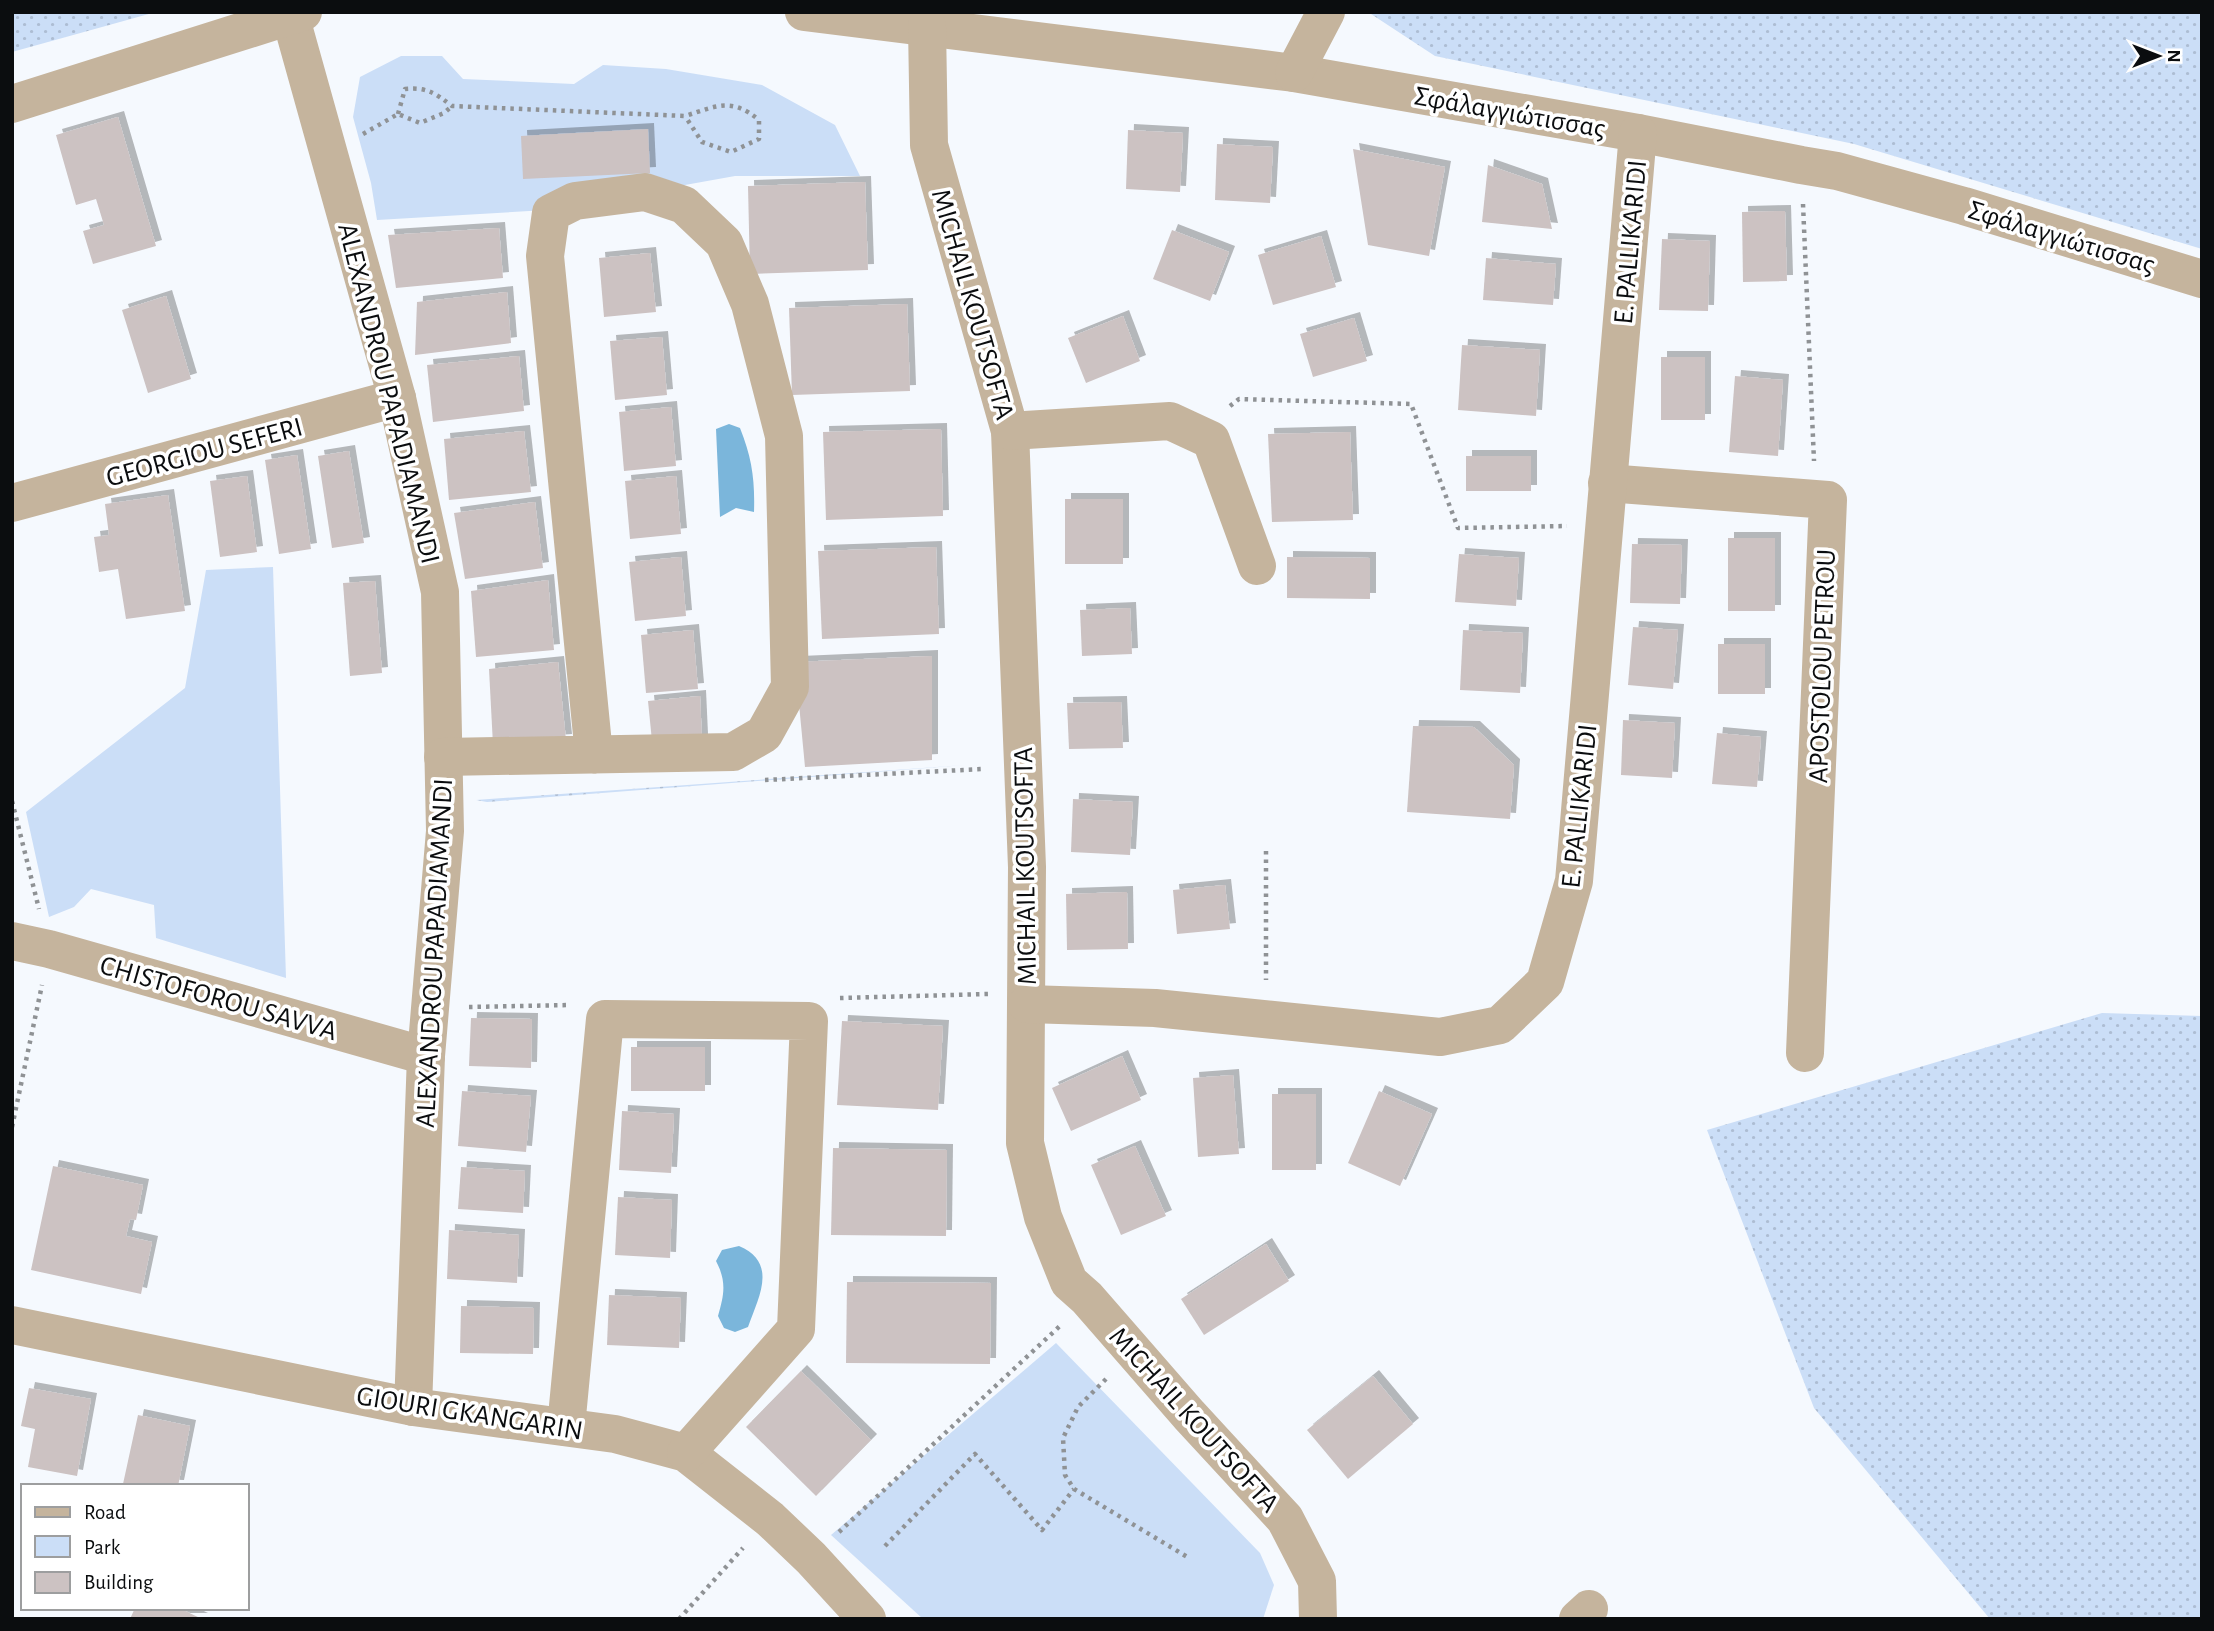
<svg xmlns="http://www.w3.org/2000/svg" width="2214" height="1631" viewBox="0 0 2214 1631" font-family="'Alegreya Sans',sans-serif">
<defs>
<pattern id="grass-dots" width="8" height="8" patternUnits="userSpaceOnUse" patternTransform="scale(1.75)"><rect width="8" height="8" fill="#cbdef7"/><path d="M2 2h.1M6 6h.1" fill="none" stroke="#adbdd3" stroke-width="1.8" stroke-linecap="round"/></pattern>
<filter id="shadow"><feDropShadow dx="6" dy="-6" stdDeviation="0" flood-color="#0004"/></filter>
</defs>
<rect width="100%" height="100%" fill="#f5f9fe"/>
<g fill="url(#grass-dots)">
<path d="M12 12H156L12 52Z"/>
<path d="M1368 12H2202V249L1854 144 1435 56Z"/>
<path d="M965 765 487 802 476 800Z"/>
<path d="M2102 1013 2202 1016V1619H1990L1814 1408 1707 1130Z"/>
</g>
<g fill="#cbdef7">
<path d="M401 56H442L463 79 574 84 603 65 666 69 762 85 835 125 860 176H735L546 210 377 220 371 183 353 117 360 77Z"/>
<path d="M273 567 286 978 156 938 154 905 91 889 74 907 49 917 26 812 185 688 206 570Z"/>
<path d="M1056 1343 1260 1553 1274 1585 1263 1619H923L831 1535Z"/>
</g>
<g fill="#7bb6db">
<path d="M729 424 740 428C752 458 755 480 754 512L736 508 720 517 716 429Z"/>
<path d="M739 1246C779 1263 758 1298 748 1327L735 1332 724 1328 718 1316C724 1295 727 1282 716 1261L722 1250Z"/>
</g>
<g fill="#ccc2c2" filter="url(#shadow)">
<path d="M118 117 156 246 93 264 83 231 104 225 96 199 76 205 56 135Z"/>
<path d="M648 129 650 173 523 179 521 136Z"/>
<path d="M1128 130 1183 133 1180 192 1126 189Z"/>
<path d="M1217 144 1273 147 1270 203 1215 200Z"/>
<path d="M1353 149 1445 167 1429 256 1368 245Z"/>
<path d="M1488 165 1542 184 1552 229 1482 222Z"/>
<path d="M865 182 868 270 750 274 748 186Z"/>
<path d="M1785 211 1787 281 1743 282 1742 212Z"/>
<path d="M499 228 503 278 396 288 388 235Z"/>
<path d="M1172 230 1229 252 1210 301 1153 279Z"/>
<path d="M1321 236 1336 287 1273 305 1258 255Z"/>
<path d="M1662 239 1710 241 1708 311 1659 310Z"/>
<path d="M650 253 656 312 604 317 599 258Z"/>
<path d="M1486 258 1556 264 1553 305 1483 300Z"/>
<path d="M507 292 511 343 415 355 417 302Z"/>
<path d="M166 296 191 379 148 393 122 310Z"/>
<path d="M907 304 910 391 792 395 789 308Z"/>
<path d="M1123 316 1140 361 1086 383 1068 338Z"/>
<path d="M1354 318 1367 361 1313 377 1300 334Z"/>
<path d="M662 337 667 395 615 400 610 341Z"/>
<path d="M1462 345 1540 350 1536 416 1458 410Z"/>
<path d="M519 356 524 411 433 422 427 365Z"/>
<rect x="1661" y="357" width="44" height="63"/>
<path d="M1735 376 1783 380 1778 456 1729 452Z"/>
<path d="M671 407 676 466 624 471 619 412Z"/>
<path d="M941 429 943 516 826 520 823 432Z"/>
<path d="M524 431 531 492 449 500 444 439Z"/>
<path d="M1350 432 1353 520 1272 522 1268 434Z"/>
<path d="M349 451 364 543 332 548 318 456Z"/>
<path d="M297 455 311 549 279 554 265 460Z"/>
<rect x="1466" y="456" width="65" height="35"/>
<path d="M247 476 257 552 220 557 210 481Z"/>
<path d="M676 476 681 534 630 539 625 481Z"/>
<path d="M168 495 185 611 126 619 118 569 99 572 94 537 109 535 105 504Z"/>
<rect x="1065" y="499" width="58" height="65"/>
<path d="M535 502 543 568 465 579 454 513Z"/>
<rect x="1728" y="538" width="47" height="73"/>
<path d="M1632 544 1682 545 1680 604 1630 603Z"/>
<path d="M936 547 939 634 822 639 818 551Z"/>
<path d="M1459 554 1519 558 1516 606 1455 602Z"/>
<path d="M681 557 686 616 635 621 629 562Z"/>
<path d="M1287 557 1370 558V599L1287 598Z"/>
<path d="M548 580 554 650 476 657 471 591Z"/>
<path d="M375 581 382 673 350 676 343 583Z"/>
<path d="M1130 608 1132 654 1082 656 1080 610Z"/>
<path d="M1633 627 1678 630 1673 689 1628 685Z"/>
<path d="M693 630 698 689 646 693 641 635Z"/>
<path d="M1463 630 1523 633 1520 693 1460 690Z"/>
<rect x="1718" y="644" width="47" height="50"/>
<path d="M932 656V760L805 767 795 662Z"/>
<path d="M558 662 566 740 493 745 489 669Z"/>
<path d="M700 696 702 740 652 741 648 701Z"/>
<path d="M1121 702 1123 748 1069 749 1067 703Z"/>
<path d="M1623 720 1675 723 1672 778 1621 775Z"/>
<path d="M1413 726 1474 727 1514 765 1510 819 1407 812Z"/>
<path d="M1717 733 1761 737 1757 787 1712 784Z"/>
<path d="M1073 799 1133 802 1130 855 1071 852Z"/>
<path d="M1225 885 1230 929 1177 934 1173 890Z"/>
<path d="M1127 892 1128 949 1067 950 1066 894Z"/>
<path d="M471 1018 532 1019 531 1068 469 1066Z"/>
<path d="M842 1021 943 1026 938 1110 837 1105Z"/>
<rect x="631" y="1047" width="74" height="44"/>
<path d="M1122 1056 1141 1100 1071 1131 1052 1088Z"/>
<path d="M1233 1075 1239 1154 1198 1157 1193 1078Z"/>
<path d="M462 1091 531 1096 526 1152 458 1146Z"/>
<path d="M1379 1091 1432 1114 1400 1186 1348 1163Z"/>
<rect x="1272" y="1094" width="44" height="76"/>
<path d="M622 1111 674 1114 671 1173 619 1170Z"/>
<path d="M1135 1146 1166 1216 1121 1235 1091 1165Z"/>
<path d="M833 1148 947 1150 946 1236 831 1235Z"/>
<path d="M53 1166 143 1185 136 1220 130 1219 126 1236 152 1242 141 1294 31 1270Z"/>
<path d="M461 1167 525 1171 523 1213 458 1209Z"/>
<path d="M618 1197 672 1200 670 1258 615 1255Z"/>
<path d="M449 1230 519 1235 517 1283 447 1279Z"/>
<path d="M1266 1244 1289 1281 1204 1335 1181 1299Z"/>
<path d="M847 1282 991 1283 990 1364 846 1363Z"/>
<path d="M609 1295 681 1298 679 1348 607 1345Z"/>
<path d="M461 1306 534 1308 533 1354 460 1353Z"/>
<path d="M801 1371 871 1440 816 1496 746 1427Z"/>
<path d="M1373 1376 1413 1424 1348 1479 1307 1430Z"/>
<path d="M29 1388 91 1399 77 1476 28 1467 35 1429 21 1426Z"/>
<path d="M138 1415 190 1426 178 1486 123 1484Z"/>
<path d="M135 1608H179L202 1619H130Z"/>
</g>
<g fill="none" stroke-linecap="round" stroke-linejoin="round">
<g stroke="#8f9295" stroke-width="4.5" stroke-dasharray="3.5 5" stroke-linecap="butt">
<path d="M398 114 405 89C427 87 435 93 452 106L685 116C717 106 731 97 759 120V139L731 152 702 142 685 116"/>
<path d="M363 134 398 114 420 123 444 113 452 106"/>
<path d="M1803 204 1814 461"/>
<path d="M1230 406 1239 399 1411 404 1458 528 1567 526"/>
<path d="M765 780 983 769"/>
<path d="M12 801 39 909"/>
<path d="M1266 851V980"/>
<path d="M840 998 989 994"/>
<path d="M469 1007 569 1005"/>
<path d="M12 1127 42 985"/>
<path d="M1106 1379 1078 1407 1063 1438 1065 1475 1074 1489 1189 1558"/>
<path d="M839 1532 1061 1325"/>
<path d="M885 1546 975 1454 1042 1530 1074 1489"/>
<path d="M679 1619 743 1548"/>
</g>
<g stroke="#c5b49d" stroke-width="38">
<path d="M804 12 1294 73 1638 133 1801 165 1837 171 1964 206 2202 279"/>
<path d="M290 15 397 398 440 592 445 831 426 1056 413 1407"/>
<path d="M927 26 929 145 1010 431 1027 867 1025 1143 1043 1217 1069 1282 1087 1298 1189 1415 1285 1519 1317 1581 1318 1619"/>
<path d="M1294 73 1326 12"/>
<path d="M12 104 303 12"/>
<path d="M1010 431 1170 421 1211 440 1257 566"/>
<path d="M1607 483 1828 500 1805 1053"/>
<path d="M12 503 397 398"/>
<path d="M443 757 733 752 764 734 790 687 784 436 750 304 724 243 684 205 645 192 575 201 551 213 545 256 594 755"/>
<path d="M12 941 49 949 426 1056"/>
<path d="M1027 1004 1155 1008 1440 1037 1500 1025 1545 982 1574 881 1638 133"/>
<path d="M12 1325 413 1407 615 1434 686 1453 770 1519 811 1558 867 1619"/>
<path d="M566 1427 605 1019 809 1021 796 1329 686 1453"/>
<path d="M1578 1619 1589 1609"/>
</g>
</g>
<g text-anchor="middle" stroke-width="7" stroke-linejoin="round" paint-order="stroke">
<g font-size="28" fill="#0b0d0f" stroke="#fff">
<text transform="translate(1510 111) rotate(10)" y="10">Σφάλαγγιώτισσας</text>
<text transform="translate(2062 236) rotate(17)" y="10">Σφάλαγγιώτισσας</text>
<text transform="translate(1629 242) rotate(-85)" y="10">E. PALLIKARIDI</text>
<text transform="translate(974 304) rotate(74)" y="10">MICHAIL KOUTSOFTA</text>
<text transform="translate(390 393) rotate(76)" y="10">ALEXANDROU PAPADIAMANDI</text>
<text transform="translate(204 451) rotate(-15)" y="10">GEORGIOU SEFERI</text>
<text transform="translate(1821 666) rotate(-88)" y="10">APOSTOLOU PETROU</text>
<text transform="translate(1578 806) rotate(-84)" y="10">E. PALLIKARIDI</text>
<text transform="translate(1024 866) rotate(-91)" y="10">MICHAIL KOUTSOFTA</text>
<text transform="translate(433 953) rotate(-87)" y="10">ALEXANDROU PAPADIAMANDI</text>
<text transform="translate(219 997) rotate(16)" y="10">CHISTOFOROU SAVVA</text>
<text transform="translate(470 1412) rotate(9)" y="10">GIOURI GKANGARIN</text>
<text transform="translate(1195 1419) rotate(48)" y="10">MICHAIL KOUTSOFTA</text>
</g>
</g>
<rect width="2214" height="1631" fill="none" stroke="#0b0d0f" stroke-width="28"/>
<rect x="21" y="1484" width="228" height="126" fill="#ffffff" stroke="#9d9e9f" stroke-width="2"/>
<rect x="35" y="1507" width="35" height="10" fill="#c5b49d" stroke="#9d9e9f" stroke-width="2"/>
<text x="84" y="1519" font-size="21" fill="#0b0d0f">Road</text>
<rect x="35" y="1536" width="35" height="21" fill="#cbdef7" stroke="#9d9e9f" stroke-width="2"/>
<text x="84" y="1554" font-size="21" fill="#0b0d0f">Park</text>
<rect x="35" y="1572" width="35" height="21" fill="#ccc2c2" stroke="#9d9e9f" stroke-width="2"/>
<text x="84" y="1589" font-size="21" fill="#0b0d0f">Building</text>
<g transform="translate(2158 56) rotate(90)" stroke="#ffffff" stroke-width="5" paint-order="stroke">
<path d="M0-5L12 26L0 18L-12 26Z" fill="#0b0d0f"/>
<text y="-10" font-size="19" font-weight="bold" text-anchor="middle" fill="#0b0d0f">N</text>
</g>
</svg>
